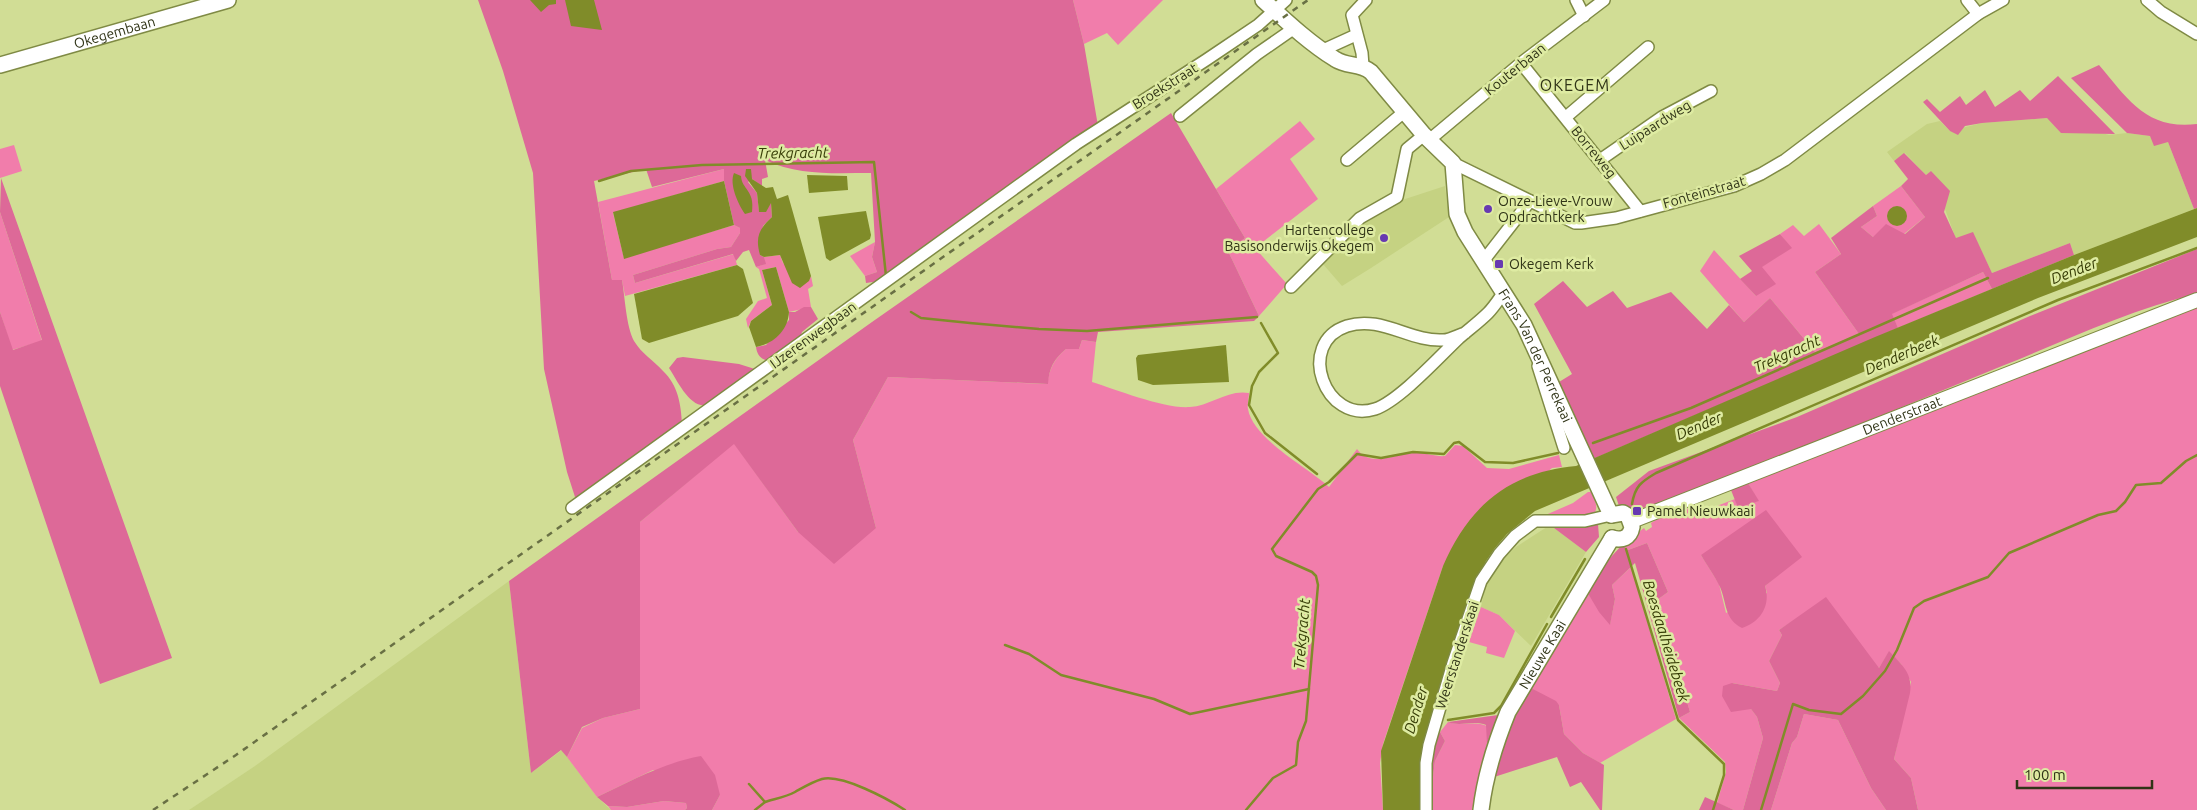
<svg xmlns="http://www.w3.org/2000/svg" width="2197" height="810" viewBox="0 0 2197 810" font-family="Ubuntu,sans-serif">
<rect width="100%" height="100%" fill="#d1dd95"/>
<g fill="#c5d282">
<path d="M2047 118 2109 135 2127 133 2150 136 2168 142 2194 209 2074 255 2070 243 1992 273 1974 235 1956 239 1931 171 1926 175 1905 153 1894 161 1887 152 1927 124 1940 121 1950 131 1982 123Z"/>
<path d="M1445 186 1449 217 1371 268 1342 286 1323 264 1373 214 1396 202Z"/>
<path d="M1550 525 1586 552 1531 646 1499 615 1481 607 1488 576 1496 565 1516 547Z"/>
<path d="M509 581 531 773 562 750 597 797 611 810H189L255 766Z"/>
</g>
<g fill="#f17dab" fill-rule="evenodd">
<path d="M1073 0H1163L1118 45 1107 33 1084 44Z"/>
<path d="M1300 121 1315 139 1290 159 1318 199 1255 248 1287 284 1259 316 1228 251 1245 238 1216 189Z"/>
<path d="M14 145 22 171 0 178V149Z"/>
<path d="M724 169V181L613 213 624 258 734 225 740 228V233L731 247 717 249 633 275 635 283 734 254 737 265 625 296 622 280H612L598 202Z"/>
<path d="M1901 186 1925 217 1904 234 1873 237 1861 227 1877 216 1873 206Z"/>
<path d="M0 212 42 341 12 350 0 312Z"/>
<path d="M1819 224 1841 254 1815 272 1859 334 1815 352 1770 298 1744 322 1700 271 1714 250 1756 296 1761 267 1791 248 1780 234 1793 225 1804 236Z"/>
<path d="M875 242 872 257 877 272 865 276 850 256Z"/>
<path d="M780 255 783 263 806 282 809 280 811 276 813 286 808 289 811 307 789 312 776 267 762 270 772 305 751 321 748 328 746 319 758 301 767 298 759 269 756 267 765 264 764 257Z"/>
<path d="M1983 272 1992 289 1898 328 1891 314Z"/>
<path d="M2197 306V810H1918L1911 778 1894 759 1911 682 1901 664 1889 652 1879 668 1799 617 1779 630 1782 635 1769 661 1780 683 1777 691 1732 683 1757 717 1763 738 1743 810H1734L1717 803 1726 772 1725 762 1679 718 1690 712 1657 600 1668 592 1647 543 1628 550 1622 545 1644 528 1646 531 1652 527 1651 523 1664 515 1687 508 1691 516 1735 499 1738 508 1758 501 1748 483ZM1701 555 1773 579 1765 586 1767 593 1726 613 1719 584Z"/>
<path d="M1082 340 1096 342 1092 382C1118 390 1164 409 1190 407 1210 406 1228 389 1249 393 1249 398 1247 404 1248 409 1253 439 1307 467 1329 487L1357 449C1370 468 1395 454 1413 453 1424 452 1435 457 1445 456L1455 445 1463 446 1487 468 1509 469 1559 455 1562 467 1552 468 1443 566 1383 744 1380 763 1383 810H712L720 795 653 770 597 797 567 757 582 728 603 718 640 709V522L734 443 798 532 876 528 853 440 888 377 1047 384C1050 368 1054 359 1066 349H1079Z"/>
<path d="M1588 492H1591C1595 501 1600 508 1592 516L1541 517 1573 503Z"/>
<path d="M1631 567 1676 719 1600 763 1583 753 1564 734 1559 705 1529 687 1586 590 1610 624 1615 599 1612 585Z"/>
<path d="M1481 607 1499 615 1515 631 1504 658 1486 653 1487 647 1469 642Z"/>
<path d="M1804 714 1838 720 1871 788 1886 810H1771L1792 743 1797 737Z"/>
<path d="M1448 722C1461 727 1474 720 1487 726V744L1472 810H1429L1428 783H1432L1435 761 1445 741 1440 732Z"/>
<path d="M664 801 686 803 687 808 685 810H611L608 806 627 807Z"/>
</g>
<g fill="#dd6998">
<path d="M478 0H1073L1084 44 1098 126 886 280 866 283 865 276 877 272 872 257 875 242 871 173C834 173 799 176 765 160L768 177 762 179V186L752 179 748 182 757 193 759 211 771 202 772 217 763 226 760 255 764 257 766 264 756 267 749 250 743 252 736 261 733 254 635 283 633 275 717 249 731 247 740 233V228L734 225 724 181V169L652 187 646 169 594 181 612 280H622C625 297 626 326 634 341 642 354 653 360 663 371 678 385 681 404 682 424L580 499 575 497 567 472 544 369 533 173 503 71Z"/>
<path d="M2099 65C2128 99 2146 130 2197 124V208L2194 209 2168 142 2154 146 2150 136 2127 133 2071 78Z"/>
<path d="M2058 76 2115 134 2061 133 2047 118 1982 123 1965 126 1958 135 1950 131 1923 102 1927 99 1940 112 1960 96 1966 105 1985 90 1995 107 2020 90 2030 101Z"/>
<path d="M1171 113 1245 238 1228 251 1259 316 1254 321 1098 332 1096 342 1082 340 1079 349H1066C1054 359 1049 368 1048 384L888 377 853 440 876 528 834 564 798 532 734 444 640 522V709L603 718 582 727 567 757 561 750 531 773 509 581 872 322Z"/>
<path d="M1904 153 1926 175 1931 171 1950 191 1944 212 1956 238 1973 232 1992 273 2070 243 2074 255 1992 289 1983 272 1892 314 1898 328 1593 459 1559 382 1572 374 1534 304 1563 281 1587 307 1613 291 1627 308 1671 292 1707 329 1729 305 1744 322 1770 298 1815 352 1859 334 1815 272 1841 254 1831 238 1873 206 1877 216 1861 227 1873 237 1886 224 1905 234 1925 217 1901 186 1908 179 1894 161Z"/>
<path d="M1 178 172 658 100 684 0 386V312L13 350 42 340 0 212Z"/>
<path d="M1780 234 1792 248 1762 267 1776 284 1756 296 1740 279 1752 271 1739 256Z"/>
<path d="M2197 249V294C2131 309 2065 341 2002 366 1884 414 1767 464 1647 507L1634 510 1619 506 1616 497 1649 471 1797 417 2030 316Z"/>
<path d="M804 307H811L818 319 802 332 800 339 768 361C760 359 757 354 756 347L766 345 789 320V312H795Z"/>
<path d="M683 357 739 364 758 370 707 405C690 409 677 380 669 368L677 358Z"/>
<path d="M1748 483 1759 501 1738 508 1731 490Z"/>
<path d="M1766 510 1802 557 1765 586C1771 605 1761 622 1742 628 1724 619 1727 603 1720 587 1715 576 1707 566 1701 555Z"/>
<path d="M1598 524 1599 537 1586 552 1550 525 1588 527Z"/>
<path d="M1647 543 1668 592 1657 600 1690 712 1679 718 1635 563 1612 585 1615 599 1610 625 1599 612 1586 590 1599 570 1622 545 1628 550Z"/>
<path d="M1826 597 1879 668 1889 651C1902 665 1913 673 1910 693L1894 759 1911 778 1918 810H1886L1871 788 1838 720 1804 714 1797 737 1792 743 1771 810H1743L1763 738 1757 717 1751 709 1731 712 1722 696 1723 686 1732 683 1777 691 1780 683 1769 661 1782 635 1779 630Z"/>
<path d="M1529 687 1556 701 1559 705 1564 734 1583 753 1604 765 1602 810H1600L1581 782 1570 787 1557 757 1491 778 1508 724Z"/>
<path d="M1498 715 1487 744 1486 725C1474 720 1460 727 1448 722Z"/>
<path d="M1440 732 1445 741 1435 761 1432 784 1428 783 1432 749Z"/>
<path d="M701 756 715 775 720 795 712 810H685L687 808 686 803 664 801 627 807 608 806 597 797C631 781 663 763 701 756Z"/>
<path d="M1705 797 1734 810H1699Z"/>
</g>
<g fill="#808c29">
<path d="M530 0H556V4L549 5 541 12Z"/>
<path d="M565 0H594L602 30 571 26Z"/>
<path d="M746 169H751L752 179 766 188 773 187 777 199 788 195 811 276 809 281 800 288 792 283 780 255 764 257 760 255C755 237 759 229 772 217L771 203 766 212H759L757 193 745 176Z"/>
<path d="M734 173 741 176C742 190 755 190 752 212L745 214C738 204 729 184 734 173Z"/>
<path d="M807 175 847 176 848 190 809 193Z"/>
<path d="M724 181 734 225 624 259 613 212Z"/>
<circle cx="1897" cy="216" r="10"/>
<path d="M2197 208V237L2038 298 1535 511 1507 534 1495 548 1486 561 1470 596 1422 751 1419 786 1420 810H1383L1381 751 1443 566C1469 506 1509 472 1576 466L1875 337 2074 255Z"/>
<path d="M866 211 871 235 870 239 830 261 826 258 818 217Z"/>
<path d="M737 265 743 269 753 303 738 316 649 343 642 339 634 294Z"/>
<path d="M776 267 789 312C788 331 773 344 756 347L749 327 751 321 772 305 762 270Z"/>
<path d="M1226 345 1229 382 1153 385 1138 380 1136 358 1138 355Z"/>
</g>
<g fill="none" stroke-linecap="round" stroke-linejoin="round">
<g stroke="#808c29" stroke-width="2.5">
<path d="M599 181 631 171 702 165 874 162 886 276"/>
<path d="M911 312 921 318 970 323 1039 329 1087 331 1257 317"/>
<path d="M1261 323 1278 353 1259 372 1252 386 1249 405 1265 433 1317 474"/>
<path d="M1593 443 1691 408 1988 278"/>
<path d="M1632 504C1635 486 1641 482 1656 473L2058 300 2197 248"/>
<path d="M1626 549 1678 720 1724 764V775L1713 810"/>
<path d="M1551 617 1585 559"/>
<path d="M1005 645 1029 654 1061 675 1154 699 1190 714 1309 689"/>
<path d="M1448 720 1494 713 1501 706 1547 624"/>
<path d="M749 784 765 802C774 799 786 797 795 792 804 787 812 782 822 779 842 774 888 799 905 810"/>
<path d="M755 810 765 802"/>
<path d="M1246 810 1273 778 1296 765 1298 742 1306 721 1318 585 1316 576 1312 572 1276 556 1272 549 1318 489 1329 482 1357 454 1381 458 1413 452 1444 454 1454 443 1459 442 1485 462 1513 463 1558 453"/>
<path d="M1761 810 1793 704 1809 710 1841 714 1863 696 1885 671 1897 650 1914 608 1924 601 1988 577 2009 553 2098 515 2116 511 2125 502 2136 485 2161 483 2186 461 2197 455"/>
</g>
<g stroke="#7f8a44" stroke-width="14">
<g id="minor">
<path d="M1576 0 1584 16"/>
<path d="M1967 0 1978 14"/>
<path d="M2147 0 2161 12 2197 34"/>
<path d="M1323 50 1356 35"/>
<path d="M1521 63 1640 211"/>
<path d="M1363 66 1362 53 1352 15 1366 0"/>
<path d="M1180 116 1257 54 1293 29"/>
<path d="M1566 117 1648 47"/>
<path d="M1428 141 1521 63 1604 0"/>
<path d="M1347 160 1404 112"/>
<path d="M1600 160 1662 117 1711 91"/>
<path d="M1453 163 1575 223H1581L1616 218 1734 186 1761 174 1785 160 1978 14 2003 0"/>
<path d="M1484 260 1530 201"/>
<path d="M1291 287 1360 218 1397 197 1407 149 1424 135"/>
<path d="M1465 333C1458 335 1450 340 1443 340 1410 342 1381 315 1347 326 1295 343 1325 425 1375 409 1399 401 1439 357 1459 338 1468 330 1479 322 1488 313 1494 307 1499 299 1504 292"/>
<path d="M1538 366 1564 448"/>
<path d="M572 508 1076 144 1206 60 1258 25 1286 0"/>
<path d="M1426 810V763L1429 745 1453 663 1481 581 1499 554 1515 536 1535 521H1585L1611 515"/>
</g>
</g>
<g stroke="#7f8a44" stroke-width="16">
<g id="tertiary">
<path id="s1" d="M1632 521 2197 300"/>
</g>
</g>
<g stroke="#7f8a44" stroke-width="18">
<g id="secondary">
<path id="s2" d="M1263 0C1286 21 1308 42 1335 59 1347 67 1360 63 1371 72L1424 135 1453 163 1457 214 1465 232 1524 325 1611 515"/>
<path id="s3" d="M0 65 228 0"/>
<path d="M1611 515 1623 513 1628 516 1632 527C1630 538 1622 541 1612 538"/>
<path id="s4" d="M1481 810C1485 776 1495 744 1508 712L1612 538"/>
</g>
</g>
<use href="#minor" stroke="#fff" stroke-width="11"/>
<use href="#tertiary" stroke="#fff" stroke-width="14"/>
<use href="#secondary" stroke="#fff" stroke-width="15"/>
<path stroke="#697044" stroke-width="2.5" stroke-dasharray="6 6" stroke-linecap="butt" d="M153 810 236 755 1308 0"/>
</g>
<g fill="#6739b1" stroke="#deeba2" stroke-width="2">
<circle cx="1488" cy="209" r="5"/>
<circle cx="1384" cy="238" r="5"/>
<rect x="1494" y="259" width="10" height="10" rx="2.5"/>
<rect x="1632" y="506" width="10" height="10" rx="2.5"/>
</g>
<g text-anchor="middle" stroke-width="5" stroke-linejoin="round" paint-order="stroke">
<g font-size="14" fill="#303417" stroke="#deeba2">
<text dy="5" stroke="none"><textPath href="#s3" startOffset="119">Okegembaan</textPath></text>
<text transform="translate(1515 69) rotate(-39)" y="5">Kouterbaan</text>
<text transform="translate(1165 86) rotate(-32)" y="5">Broekstraat</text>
<text transform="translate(1655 125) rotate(-32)" y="5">Luipaardweg</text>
<text transform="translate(1594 152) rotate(51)" y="5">Borreweg</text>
<text transform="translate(1704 192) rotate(-16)" y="5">Fonteinstraat</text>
<text transform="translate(813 335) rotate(-36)" y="5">IJzerenwegbaan</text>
<text dy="5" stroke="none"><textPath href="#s2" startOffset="468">Frans Van der Perrekaai</textPath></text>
<text dy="5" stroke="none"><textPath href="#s1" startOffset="290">Denderstraat</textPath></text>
<text dy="5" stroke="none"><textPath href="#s4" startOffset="169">Nieuwe Kaai</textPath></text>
<text transform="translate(1457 655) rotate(-72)" y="5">Weerstanderskaai</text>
</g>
<g font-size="14" fill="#303417" stroke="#deeba2" text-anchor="start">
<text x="1498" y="206">Onze-Lieve-Vrouw<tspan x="1498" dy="16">Opdrachtkerk</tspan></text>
<text x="1374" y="235" text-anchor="end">Hartencollege<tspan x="1374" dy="16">Basisonderwijs Okegem</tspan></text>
<text x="1509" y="269">Okegem Kerk</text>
<text x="1647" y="516">Pamel Nieuwkaai</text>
</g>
<g font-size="15" font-style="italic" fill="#363c06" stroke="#deeba2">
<text transform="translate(793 153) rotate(-1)" y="5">Trekgracht</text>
<text transform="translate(2074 271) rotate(-21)" y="5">Dender</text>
<text transform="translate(1787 354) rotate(-24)" y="5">Trekgracht</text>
<text transform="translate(1902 355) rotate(-23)" y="5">Denderbeek</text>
<text transform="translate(1699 426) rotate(-23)" y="5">Dender</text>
<text transform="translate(1302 634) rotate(-85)" y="5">Trekgracht</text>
<text transform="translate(1666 641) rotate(73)" y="5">Boesdaalheidebeek</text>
<text transform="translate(1416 710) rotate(-73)" y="5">Dender</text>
</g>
<g font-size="16" letter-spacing="1" fill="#303417" stroke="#deeba2">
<text x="1575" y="91">OKEGEM</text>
</g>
</g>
<path d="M2017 780v8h135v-8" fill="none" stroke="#303417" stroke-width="2.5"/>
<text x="2024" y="780" font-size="15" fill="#303417" stroke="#deeba2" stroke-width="4" paint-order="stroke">100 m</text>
</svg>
